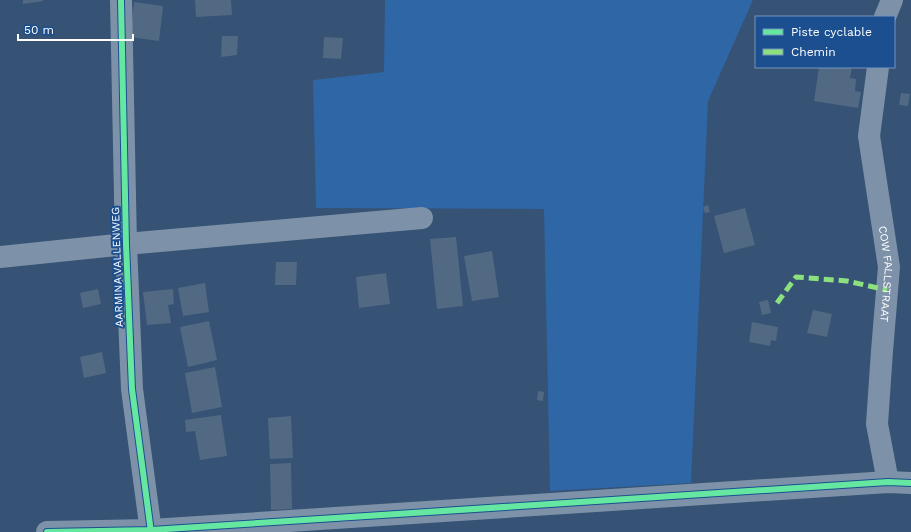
<svg xmlns="http://www.w3.org/2000/svg" width="911" height="532" viewBox="0 0 911 532" font-family="'Work Sans',sans-serif">
<rect width="100%" height="100%" fill="#365274"/>
<path fill="#2f66a5" d="M385 0H753L708 101 691 483 550 491 544 209 316 208 313 80 384 72Z"/>
<g fill="#526984">
<path d="M23 0H43V1L23 4Z"/>
<path d="M195 0H231L232 15 196 17Z"/>
<path d="M134 2 163 6 159 41 130 37Z"/>
<path d="M222 36H238L237 55 221 57Z"/>
<path d="M324 37 343 38 341 59 323 58Z"/>
<path d="M819 67H852L850 78 856 79 855 91 861 92 858 108 814 101Z"/>
<path d="M901 93 910 94 908 106 899 105Z"/>
<path d="M708 205 710 212 705 213 703 207Z"/>
<path d="M745 208 755 245 724 253 714 216Z"/>
<path d="M456 237 463 306 437 309 430 239Z"/>
<path d="M492 251 499 297 472 301 464 256Z"/>
<path d="M276 262H297L296 285H275Z"/>
<path d="M386 273 390 304 359 308 356 277Z"/>
<path d="M205 283 209 312 183 316 178 288Z"/>
<path d="M98 289 101 304 83 308 80 293Z"/>
<path d="M173 289 174 304 168 305 171 323 147 325 143 292Z"/>
<path d="M768 300 771 313 762 315 759 302Z"/>
<path d="M813 310 832 314 827 337 807 333Z"/>
<path d="M209 321 217 360 188 367 180 327Z"/>
<path d="M752 322 778 327 776 341 771 340 770 346 749 342Z"/>
<path d="M102 352 106 373 84 378 80 357Z"/>
<path d="M215 367 222 407 192 413 185 373Z"/>
<path d="M538 391 544 392 543 401 537 400Z"/>
<path d="M221 415 227 456 200 460 195 431 186 432 185 420Z"/>
<path d="M291 416 293 458 270 459 268 418Z"/>
<path d="M291 463 292 509 271 510 270 464Z"/>
</g>
<g fill="none" stroke-linecap="round" stroke-linejoin="round">
<g stroke="#7d92a8" stroke-width="22">
<path d="M121 0 126 244 132 389 151 532"/>
<path d="M885 17 892 0"/>
<path id="s1" d="M878 67 869 136 889 267 882 351 877 424 888 482"/>
<path d="M0 257 126 244 422 218"/>
<path d="M47 532 151 530 888 482 911 483"/>
</g>
<path stroke="#8de07e" stroke-width="5" stroke-dasharray="10 5" stroke-linecap="butt" d="M777 303 796 277 847 281 887 290"/>
<g stroke="#1b4f8f" stroke-width="8">
<g id="cycleway">
<path d="M121 0 126 244 132 389 151 532"/>
<path d="M47 532 151 530 888 482 911 483"/>
</g>
</g>
<use href="#cycleway" stroke="#66e7a1" stroke-width="6"/>
</g>
<g text-anchor="middle" stroke-width="4" stroke-linejoin="round" paint-order="stroke">
<g font-size="11" fill="#fff" stroke="#1b4f8f">
<text transform="translate(117 267) rotate(-92)" y="4">AARMINA VALLENWEG</text>
<text dy="4" stroke="none"><textPath href="#s1" startOffset="209">COW FALLSTRAAT</textPath></text>
</g>
</g>
<rect x="755" y="16" width="140" height="52" fill="#1b4f8f" stroke="#7695bc"/>
<rect x="763" y="29" width="20" height="6" fill="#66e7a1" stroke="#7695bc"/>
<text x="791" y="36" font-size="12" fill="#ffffff">Piste cyclable</text>
<rect x="763" y="49" width="20" height="6" fill="#8de07e" stroke="#7695bc"/>
<text x="791" y="56" font-size="12" fill="#ffffff">Chemin</text>
<path d="M18 34v6h115v-6" fill="none" stroke="#ffffff" stroke-width="2"/>
<text x="24" y="34" font-size="12" fill="#ffffff" stroke="#1b4f8f" stroke-width="3" paint-order="stroke">50 m</text>
</svg>
